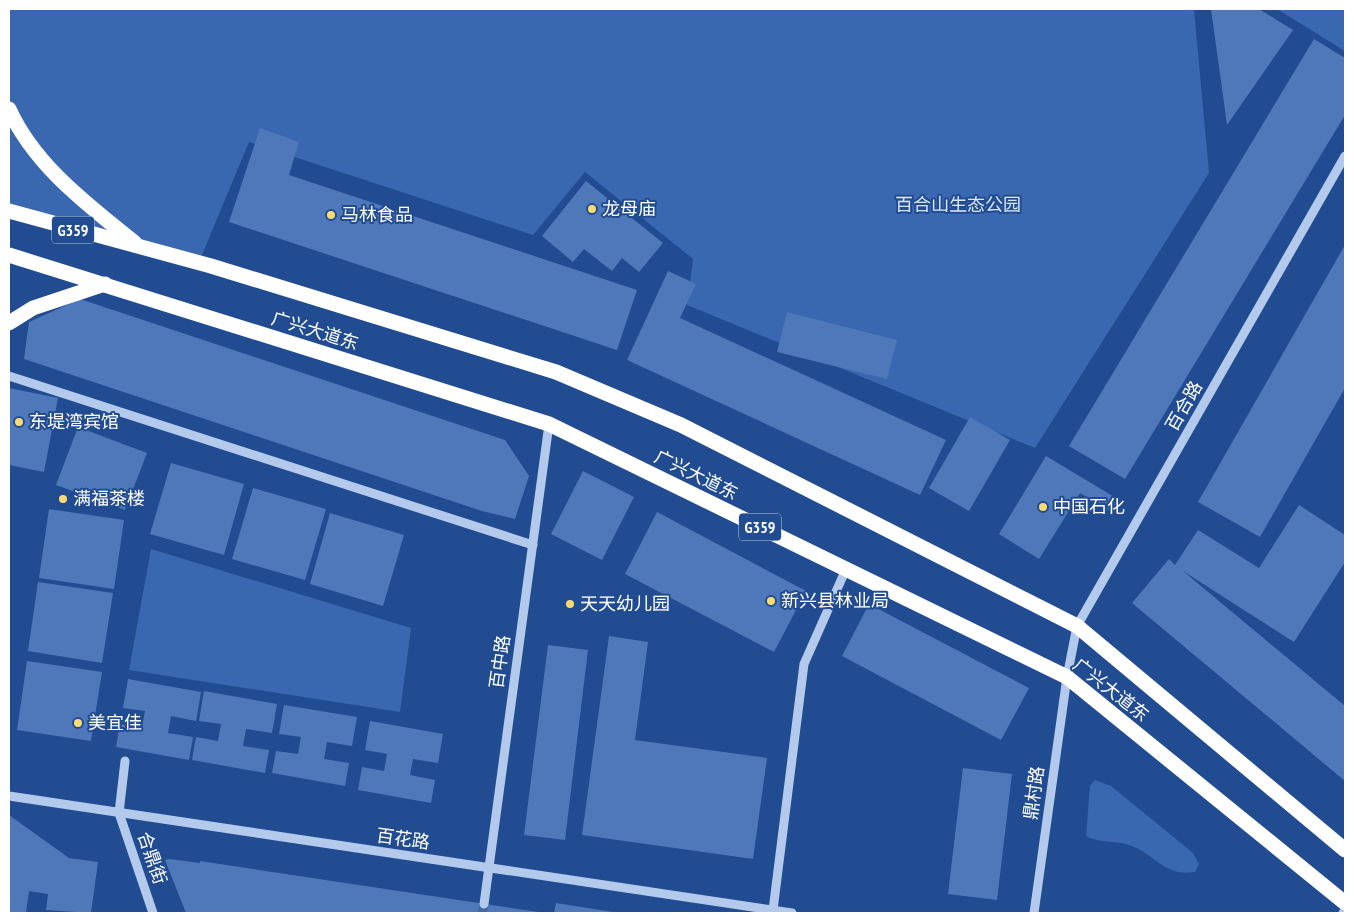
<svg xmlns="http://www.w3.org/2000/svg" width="1354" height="922" viewBox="0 0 1354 922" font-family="'PT Sans Narrow','Noto Sans SC',sans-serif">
<rect width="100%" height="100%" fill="#214c92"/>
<g fill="#3967b0">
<path d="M9 9H1194L1209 173 1035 448 687 305 693 259 585 172 533 235 249 142 197 267 9 210Z"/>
<path d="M1277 9H1345V51Z"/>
<path d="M151 549 411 628 400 712 129 670Z"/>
<path d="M1095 780 1111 786 1193 853 1199 864 1195 872C1165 877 1157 856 1132 846 1117 840 1101 844 1086 836L1090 786Z"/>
</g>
<g fill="#4e78ba">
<path d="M1211 9H1259L1293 30 1227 125Z"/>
<path d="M1314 39 1345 58V115L1125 479 1069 446Z"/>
<path d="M260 128 299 142 289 175 637 290 617 350 229 222Z"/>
<path d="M586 181 663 243 639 272 622 258 612 271 584 249 573 262 542 236Z"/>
<path d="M1345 245V388L1260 537 1198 502Z"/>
<path d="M668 271 696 284 680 318 946 440 920 495 627 360Z"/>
<path d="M80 299 505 440 529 476 515 519 482 511 24 359 29 322Z"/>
<path d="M787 312 897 340 887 379 777 352Z"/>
<path d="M9 388 58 398 44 472 9 465Z"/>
<path d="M970 417 1010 440 969 511 929 488Z"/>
<path d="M78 427 147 453 125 510 56 485Z"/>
<path d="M1046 456 1121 501 1114 513 1080 493 1039 559 999 534Z"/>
<path d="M171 463 244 484 224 555 150 534Z"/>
<path d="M583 471 634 497 602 560 551 534Z"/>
<path d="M253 488 326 509 305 580 232 559Z"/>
<path d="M1299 505 1345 535V562L1294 642 1183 571 1345 706V781L1132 603 1169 559 1175 565 1198 530 1259 568Z"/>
<path d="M49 509 124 520 114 589 39 578Z"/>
<path d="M657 512 806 591 774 652 625 574Z"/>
<path d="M330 513 404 535 383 606 310 584Z"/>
<path d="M38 582 113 593 102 663 28 651Z"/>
<path d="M869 604 1029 688 1001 740 842 656Z"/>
<path d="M609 636 648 642 635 740 767 758 753 859 582 835Z"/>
<path d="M548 645 588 650 565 840 524 835Z"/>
<path d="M27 661 102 672 91 741 17 730Z"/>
<path d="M128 679 201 692 196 721 171 716 168 733 193 737 189 760 116 747 120 724 142 728 145 711 123 708Z"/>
<path d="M204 691 277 704 272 733 246 729 243 746 269 750 265 773 192 760 196 737 218 741 221 724 199 721Z"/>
<path d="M284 705 357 717 352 746 327 742 324 759 349 763 345 786 272 773 276 751 298 754 301 737 279 734Z"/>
<path d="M370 721 443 734 438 763 413 759 410 775 435 780 431 803 358 790 362 767 384 771 387 754 365 750Z"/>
<path d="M963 768 1012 774 997 900 948 894Z"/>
<path d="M9 815 69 858 98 862 91 913 46 910 48 894 29 891 26 913H9Z"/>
<path d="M169 859 200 863V861L545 913H186L165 860Z"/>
<path d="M556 903 613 912V913H554Z"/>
</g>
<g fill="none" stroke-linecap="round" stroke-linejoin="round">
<path stroke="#4267a2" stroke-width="9" stroke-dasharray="9 4.5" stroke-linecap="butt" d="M482 913 484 904"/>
<g stroke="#b3caed" stroke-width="9">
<path d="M9 376 533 545"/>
<path d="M125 761 119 813 153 913"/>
<path d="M9 796 792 913"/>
<path d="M484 904 549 424"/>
<path d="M773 910 804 664 846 569"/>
<path d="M1034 913 1067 677 1077 626 1345 156"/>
<path d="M1343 913H1345"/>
</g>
<g stroke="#fff" stroke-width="15">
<path d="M9 109C35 166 87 204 135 243"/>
<path d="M9 211 211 266 556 372 681 425 1077 626 1345 850"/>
<path d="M9 255 549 424 1067 677 1345 903"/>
<path d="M9 323 33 308 105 284"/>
</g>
</g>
<g fill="#fadb74" stroke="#214c92" stroke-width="2">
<circle cx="592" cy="209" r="5"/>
<circle cx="331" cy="215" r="5"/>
<circle cx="19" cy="422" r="5"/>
<circle cx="63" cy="499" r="5"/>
<circle cx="1043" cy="507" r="5"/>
<circle cx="771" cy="601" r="5"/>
<circle cx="570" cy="604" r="5"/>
<circle cx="78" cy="723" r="5"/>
</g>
<g text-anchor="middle" stroke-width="4" stroke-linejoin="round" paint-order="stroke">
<g fill="#214c92" stroke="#bcc9de" stroke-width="1">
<rect x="52" y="216.5" width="42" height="27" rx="4"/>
<rect x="739" y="513.5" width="42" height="27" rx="4"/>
</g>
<g font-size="16" font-weight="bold" fill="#fff">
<text x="73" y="236">G359</text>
<text x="760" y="533">G359</text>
</g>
<g font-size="18" fill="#d9e6fa" stroke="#214c92">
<text x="958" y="211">百合山生态公园</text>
</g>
<g font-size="18" fill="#fff" stroke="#214c92" text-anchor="start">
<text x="602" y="215">龙母庙</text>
<text x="341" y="221">马林食品</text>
<text x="29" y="428">东堤湾宾馆</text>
<text x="73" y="505">满福茶楼</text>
<text x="1053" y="513">中国石化</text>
<text x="781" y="607">新兴县林业局</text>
<text x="580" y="610">天天幼儿园</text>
<text x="88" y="729">美宜佳</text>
</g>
<g font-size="18" fill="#fff" stroke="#214c92">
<text transform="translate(315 331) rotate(17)" y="6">广兴大道东</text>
<text transform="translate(1184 406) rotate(-60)" y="6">百合路</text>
<text transform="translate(696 475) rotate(26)" y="6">广兴大道东</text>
<text transform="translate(500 662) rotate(-82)" y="6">百中路</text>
<text transform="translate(1111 690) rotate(38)" y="6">广兴大道东</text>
<text transform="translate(1034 793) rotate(-82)" y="6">鼎村路</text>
<text transform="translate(403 839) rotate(8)" y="6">百花路</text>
<text transform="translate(152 858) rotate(71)" y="6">合鼎街</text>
</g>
</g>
<rect width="1354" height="922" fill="none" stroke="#ffffff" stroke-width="20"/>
</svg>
